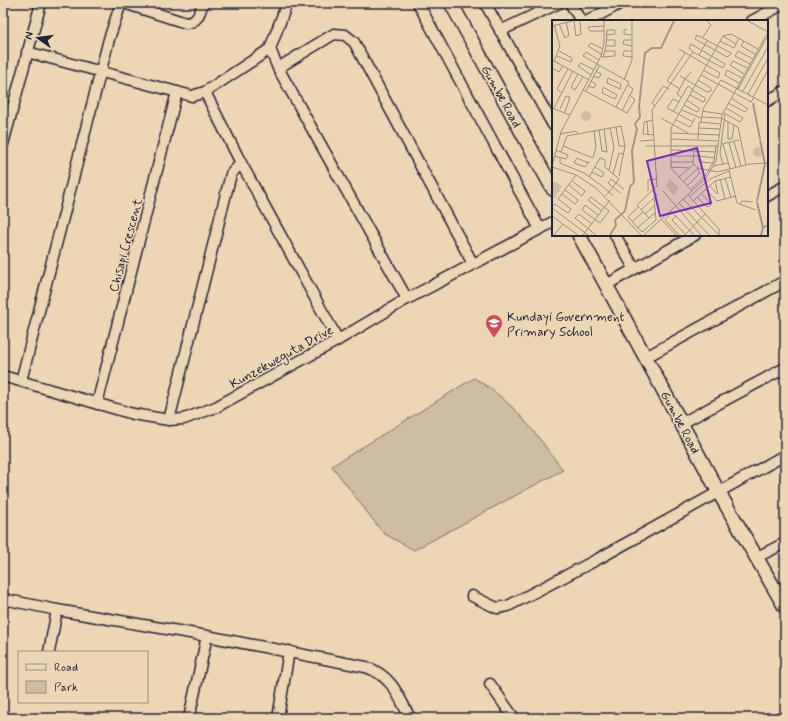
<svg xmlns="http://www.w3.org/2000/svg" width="788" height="721" viewBox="0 0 788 721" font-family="Mynerve,sans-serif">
<rect width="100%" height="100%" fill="#ebd6b5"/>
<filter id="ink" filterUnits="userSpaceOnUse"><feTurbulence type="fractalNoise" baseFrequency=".025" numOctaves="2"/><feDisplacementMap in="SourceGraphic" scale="8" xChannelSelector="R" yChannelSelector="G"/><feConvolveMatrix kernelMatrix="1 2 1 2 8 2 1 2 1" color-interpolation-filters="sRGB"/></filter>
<g filter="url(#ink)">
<path fill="#cebca4" stroke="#786f70" d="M474 378C516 403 534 432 563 470L414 550 383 533 332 466Z"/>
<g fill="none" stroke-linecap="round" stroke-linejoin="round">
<g stroke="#22223b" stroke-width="13">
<g id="minor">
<path d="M124 3 186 23C198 22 199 14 203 3"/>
<path d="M287 3 270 49 278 68 407 299"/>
<path d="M418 3 540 229"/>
<path d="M485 3 553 125"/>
<path d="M570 3 581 21"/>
<path d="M588 21 621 3"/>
<path d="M752 21 785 3"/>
<path d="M500 31 559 3"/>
<path d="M27 52 192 96 205 92 270 49"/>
<path d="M278 68 334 34 345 35 354 42 473 264"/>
<path d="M205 92 241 163 338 340"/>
<path d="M767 101 785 91"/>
<path d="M3 144 41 3"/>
<path d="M767 196 785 186"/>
<path d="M615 235 634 268"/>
<path d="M606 285 695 235"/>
<path d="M646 357 785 281"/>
<path d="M3 376 133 414 169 420 184 419 216 407 338 340 407 299 553 222"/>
<path d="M21 381 109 39 121 3"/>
<path d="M97 404 177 92"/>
<path d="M169 420 231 174 241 163"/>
<path d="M682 423 785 368"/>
<path d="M757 557 785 543"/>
<path d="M472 596 497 608 508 606 598 559 785 455"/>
<path d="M3 599 57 610 207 636 366 667C392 676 398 695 410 718"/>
<path d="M49 652 57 610"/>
<path d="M490 684 514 718"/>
<path d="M189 718 207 636"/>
<path d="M278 718 289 651"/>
</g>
</g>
<g stroke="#22223b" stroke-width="16">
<g id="tertiary">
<path d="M451 3 553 189"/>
<path d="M579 235 718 491 785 607"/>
</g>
</g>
<use href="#minor" stroke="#ebd6b5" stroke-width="10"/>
<use href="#tertiary" stroke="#ebd6b5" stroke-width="13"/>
</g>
</g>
<defs>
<g id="school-pin" transform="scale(0.9)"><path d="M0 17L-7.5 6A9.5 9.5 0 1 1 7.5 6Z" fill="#d1495b" stroke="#ebd6b5"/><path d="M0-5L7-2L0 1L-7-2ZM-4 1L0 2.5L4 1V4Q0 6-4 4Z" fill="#fff"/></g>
</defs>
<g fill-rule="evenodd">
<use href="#school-pin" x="494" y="323"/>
</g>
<g text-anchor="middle" stroke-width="3.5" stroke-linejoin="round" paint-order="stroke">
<g font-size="13" fill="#22223b" stroke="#ebd6b5">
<text transform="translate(502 96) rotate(61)" y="5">Gumbe Road</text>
<text transform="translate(125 245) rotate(-75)" y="5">Chisapi Crescent</text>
<text transform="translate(281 356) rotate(-29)" y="5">Kunzekweguta Drive</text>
<text transform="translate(681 422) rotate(62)" y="5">Gumbe Road</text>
</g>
<g font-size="13" fill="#22223b" stroke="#ebd6b5" text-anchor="start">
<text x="507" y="321">Kundayi Government<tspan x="507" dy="15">Primary School</tspan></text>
</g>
</g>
<g transform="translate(552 20)">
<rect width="216" height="216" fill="#ebd6b5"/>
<path d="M29 96a5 5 0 1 1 10 0a5 5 0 1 1-10 0ZM201 132a5 5 0 1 1 10 0a5 5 0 1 1-10 0ZM118 159 127 168 122 175 114 166ZM2 161 10 166 2 180 0 165Z" fill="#cebca4"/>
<path fill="none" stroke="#a49689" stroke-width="2" d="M201 83 208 119M205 181 213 144 208 120M205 182 211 208M58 215 64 205 63 200 73 191 78 167 82 162 80 131 85 109 83 104 88 97 87 86 93 33 100 28H109L122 1M209 215 211 208 216 205"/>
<path fill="none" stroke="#9b8e84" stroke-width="1" d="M22 1 24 16 29 14 28 1M196 1 216 12M7 4 13 18 17 15 14 2M0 6 20 1M75 9 72 10V14L80 15M52 11H38L36 7 52 6M145 15 179 33 178 35 175 37 143 19ZM171 16 184 24M151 17 159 5 155 1M80 20H72L71 24 80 26M168 21 182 28 187 18M192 21 189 26 203 34M54 26H63V20H55M127 29 168 53 166 58 151 50M80 31H72L71 36 80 37M49 34 36 26 39 23 51 29M147 35 155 21M5 36 19 42 20 38 7 31M49 36 51 37 54 26 55 10H63V14L55 15M51 37 63 36V31H53M0 40 37 60M47 40 34 32 31 36 77 62 64 87M2 41 8 26 2 5M198 44 183 36 186 31 201 39M0 48 7 52 11 46M26 54 19 67 23 70 31 57M192 54 178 45 181 41 195 48M39 55 26 46 29 43 42 50M149 55 199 82 202 77M41 56 47 58 49 54 44 51M128 56 133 59 139 52M56 58 69 64 68 69 55 63ZM72 60 80 40V1M187 63 173 55 175 50 190 58M143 65 155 72 159 71V68L146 60M36 66 42 68 44 64 39 61M51 67 65 75 63 79 50 73 51 68M128 69 115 61 133 33M186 69 215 17M31 70 75 93 83 80 78 75M34 71 47 46M191 71 216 27M10 73 5 69 16 49M196 74 216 38M138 75 151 82 153 81V78L140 70M129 77 125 74 133 59 143 65M201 77 216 50M127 82 121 79 115 88 141 102M176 83 193 92 196 89 179 78M132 85 145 92 148 89 135 80M103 86 100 83 111 66 117 69M0 88 18 95M2 88 21 51M8 89 14 76 18 77 13 92M130 90 149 98M70 91 81 69 76 65M150 91 170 94M121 92 136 66 141 70M172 93 188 102 191 98 174 88M150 97 169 98 186 107 194 145M109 98 136 113M101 100 92 102 91 114 102 115M124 100 138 107 143 98M95 101 96 115M147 102 168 104M149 102 151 89 169 60 216 85M176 102V119H180L182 105M146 108 168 109M47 110 50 131 55 132 52 109M119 113 167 115M8 114 24 111 26 114M118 119 167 121M146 119 147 102M88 121 102 120M182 122 189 146M177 123 184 148M170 124 187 120M171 124 178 149M11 126 41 138 44 127 42 111M94 126H166M119 130 164 132M142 131 141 143 146 148M9 132 15 116 69 106 73 126H67L64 107M2 136 14 139 16 135 4 130M119 136H147M8 137V143L32 153 50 166 57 172 53 176M53 140V147L67 159 57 172 61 176M36 142 33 147 22 143 25 138 34 142H36L38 143M118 142H142M161 143 147 142V136L163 138M171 145 168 133 173 94M0 146 9 112 49 36 52 23V1M161 146 176 143M0 147 24 155 44 168 89 215M119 147 138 148M57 150 62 127 58 108M177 150 185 183 204 190M40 152 50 157 52 153 43 147M61 154 67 133 72 134M67 156 73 126M37 157 48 138 53 140M127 157 142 144M173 158 179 177M168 159 173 179M163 161 166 174M131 162 146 148 165 152 198 144 216 143M17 165 30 176 33 171 20 161M157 165 165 174M135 166 148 153 145 149M153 169 165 181 184 176M138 170 153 156 162 141 164 126M96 171V160L104 159M111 171 149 215M140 171 119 148V108L171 16 179 14 206 29M68 173 56 163 59 159 72 169M10 174 23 184 26 180 13 170M136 175 167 209V215M137 177 158 159 177 151M145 177 155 187 158 186 159 184 149 173M131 179 167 215M141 181 163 161 179 157M127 183 157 215M188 184 190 181 201 182M0 187 3 184 16 193 19 189 6 179 24 155M86 187 76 197 90 212 104 200 102 178M0 188 36 215M89 190 106 174M119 191 142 215M120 192 113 200 127 215M93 194 103 185M46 195 33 185 30 190 48 203 57 191 39 177 36 180 50 191M0 196 26 215M124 196 120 200 134 215M97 198 85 185 105 166 100 90 141 32 171 48 173 44 139 24 137 28 141 32M109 199 124 215M80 202 91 192M40 204 27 194 23 198 44 215M85 208 103 193M2 215 11 204M31 215 58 180M92 215 154 158 164 141 170 95 216 12M133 215 153 194"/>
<path fill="#7b2cbf" fill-opacity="0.15" stroke="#7b2cbf" stroke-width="2" d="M145 128 159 183 108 196 95 141Z"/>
<rect width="216" height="216" fill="none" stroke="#22223b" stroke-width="2"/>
</g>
<rect width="788" height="721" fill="none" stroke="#ebd6b5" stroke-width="16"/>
<rect x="8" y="8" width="772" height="705" fill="none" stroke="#22223b" stroke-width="1.5" filter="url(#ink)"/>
<rect x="18" y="651" width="130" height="52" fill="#ebd6b5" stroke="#9b8e84"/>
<rect x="26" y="664" width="20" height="6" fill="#ebd6b5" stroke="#9b8e84"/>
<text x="54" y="671" font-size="12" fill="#22223b">Road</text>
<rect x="26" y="681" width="20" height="12" fill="#cebca4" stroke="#9b8e84"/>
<text x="54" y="691" font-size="12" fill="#22223b">Park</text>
<g transform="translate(38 38) rotate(284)" stroke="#ebd6b5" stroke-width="3" paint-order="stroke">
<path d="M0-3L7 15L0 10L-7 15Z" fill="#22223b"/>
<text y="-6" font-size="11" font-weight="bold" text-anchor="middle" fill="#22223b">N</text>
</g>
</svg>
